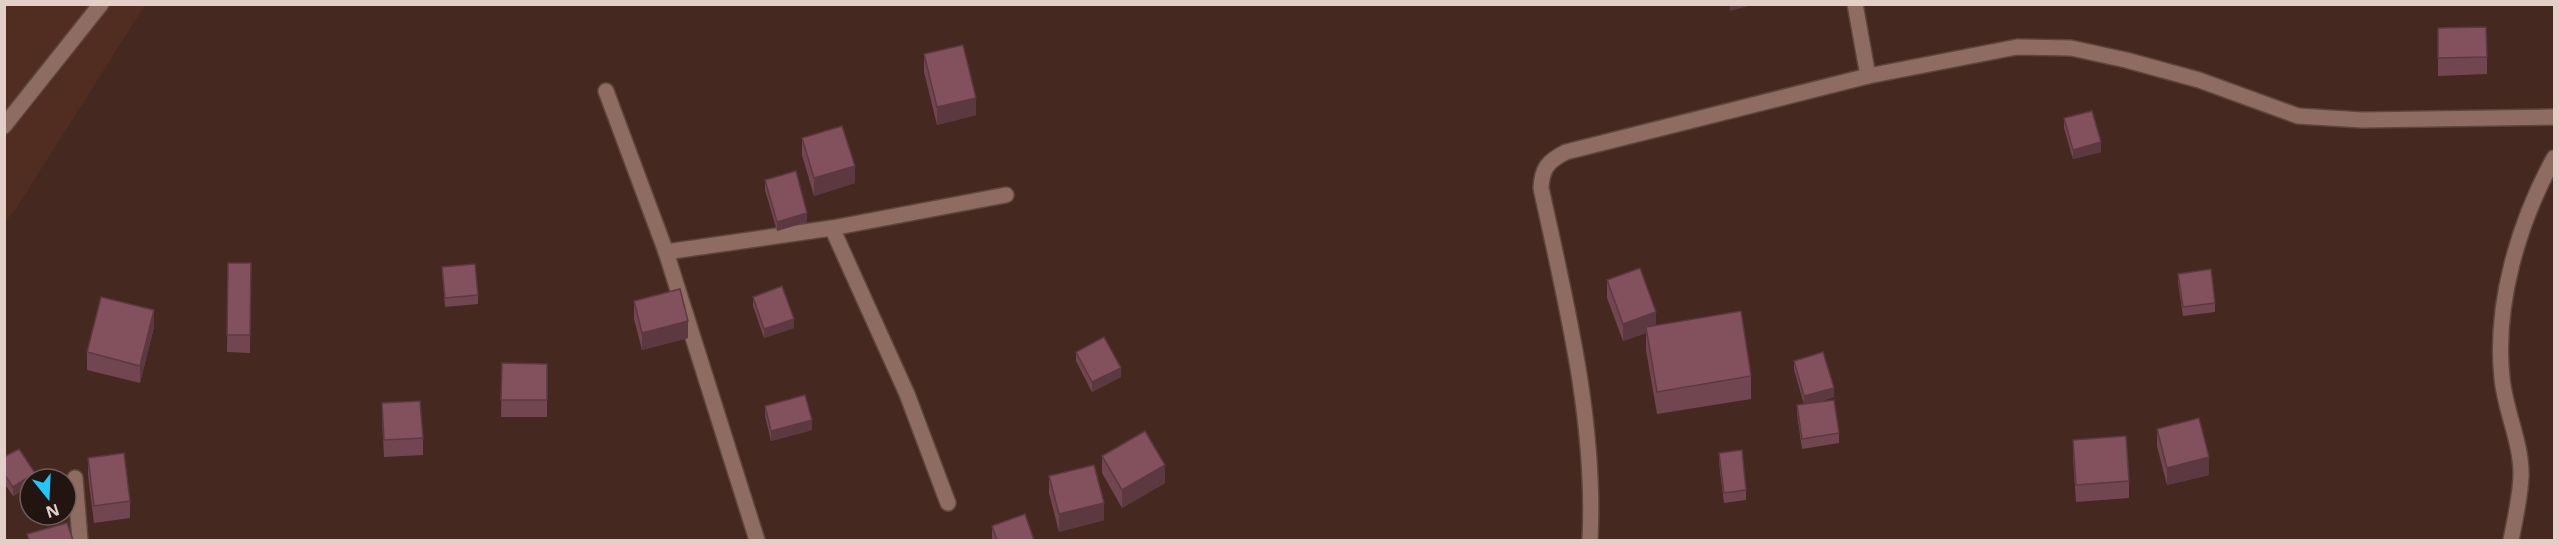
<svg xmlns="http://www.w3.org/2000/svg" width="2559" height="545" viewBox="0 0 2559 545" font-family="'Open Sans',sans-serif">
<rect width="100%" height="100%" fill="#45281f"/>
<path fill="#512d21" d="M5 5H145L15 210 5 222Z"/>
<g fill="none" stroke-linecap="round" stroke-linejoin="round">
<g stroke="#5e453d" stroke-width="18">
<path id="service" d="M4 126 101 4"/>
</g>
<g stroke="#5e453d" stroke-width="18">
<g id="minor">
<path d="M1855 4 1868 76"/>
<path d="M606 91 666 252 757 540"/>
<path d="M832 228 907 394 948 503"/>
<path d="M666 252 832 228 1006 195"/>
<path d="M75 478 80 540"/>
<path d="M1590 540C1596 421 1566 303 1541 188 1542 168 1548 161 1566 152L1868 76 2017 47 2071 48 2126 60 2199 80 2298 116 2362 120 2554 117"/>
<path d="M2511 540C2515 520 2520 498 2521 477 2522 443 2505 411 2502 378 2494 304 2519 222 2554 158"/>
</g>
</g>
<use href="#service" stroke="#8e6c61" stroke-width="15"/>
<use href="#minor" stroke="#8e6c61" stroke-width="15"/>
</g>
<g fill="#714650">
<path d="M2438 28 2487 57V74L2438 76Z"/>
<path d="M924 54 976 115 937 125 924 72Z"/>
<path d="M2064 118 2101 152 2073 159 2064 128Z"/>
<path d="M802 138 855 183 814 196 802 155Z"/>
<path d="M765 180 807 222 777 231 765 190Z"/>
<path d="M228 263H251L250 353 227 352Z"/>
<path d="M442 267 478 295V304L445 307Z"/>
<path d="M2178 274 2215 303V312L2183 316 2178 283Z"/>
<path d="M1607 280 1656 325 1751 376V399L1657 414 1646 350V333L1623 341 1607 298Z"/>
<path d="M753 297 794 328 764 338 753 306Z"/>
<path d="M634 301 688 338 642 350 634 319Z"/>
<path d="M154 327 140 383 87 370V352Z"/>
<path d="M1076 352 1121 377 1092 392 1076 361Z"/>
<path d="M1794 361 1834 397 1818 402 1839 433V443L1802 449 1797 414V405L1804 404 1794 370Z"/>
<path d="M502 363 547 364V417H501Z"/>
<path d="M382 403 423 438V455L384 457 382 420Z"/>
<path d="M765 406 812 430 771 441 765 416Z"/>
<path d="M2157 429 2209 475 2167 485 2157 446Z"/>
<path d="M2073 440 2129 481V498L2076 502 2073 458Z"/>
<path d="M1719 453 1746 490V500L1724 503 1719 463Z"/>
<path d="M1102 456 1165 483 1122 508 1102 473Z"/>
<path d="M4 457 35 479H30V486L13 496 4 483Z"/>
<path d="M88 458 130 501V518L94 523 88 475Z"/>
<path d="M1049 476 1104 520 1059 532 1049 493Z"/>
<path d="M992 526 1034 540H992Z"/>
</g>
<g fill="#5c3941">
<path d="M1730 4H1756L1730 11Z"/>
<path d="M976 98V115L937 125V107Z"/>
<path d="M2101 142V152L2073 159V150Z"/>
<path d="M855 166V183L814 196V178Z"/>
<path d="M807 213V222L777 231V222Z"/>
<path d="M154 310V327L140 383V366Z"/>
<path d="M1656 312V329L1646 327V333L1623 341V324Z"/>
<path d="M794 319V328L764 338V329Z"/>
<path d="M688 321V338L642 350V333Z"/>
<path d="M1121 368V377L1092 392V382Z"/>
<path d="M1834 388V397L1804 406V396Z"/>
<path d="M812 420V430L771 441V431Z"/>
<path d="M2209 457V475L2167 485V468Z"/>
<path d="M1165 465V483L1122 508V490Z"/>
<path d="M35 473V479H30V486L13 496V487Z"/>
<path d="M1104 503V520L1059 532V514Z"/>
</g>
<g fill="#83515d" stroke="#5c3941" stroke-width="1.5">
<path d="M2486 27 2487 57 2438 58V28Z"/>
<path d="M963 45 976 98 937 107 924 54Z"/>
<path d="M2092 111 2101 142 2073 150 2064 118Z"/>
<path d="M842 126 855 166 814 178 802 138Z"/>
<path d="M796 171 807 213 777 222 765 180Z"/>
<path d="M228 263H251L250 335H227Z"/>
<path d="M475 264 478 295 445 298 442 267Z"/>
<path d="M1640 268 1656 312 1623 324 1607 280Z"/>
<path d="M2211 269 2215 303 2183 307 2178 274Z"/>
<path d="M782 286 794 319 764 329 753 297Z"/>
<path d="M680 289 688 321 642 333 634 301Z"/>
<path d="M101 297 154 310 140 366 87 352Z"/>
<path d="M1741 311 1751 376 1657 392 1646 327Z"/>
<path d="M1104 337 1121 368 1092 382 1076 352Z"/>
<path d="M1823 352 1834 388 1804 396 1794 361Z"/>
<path d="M502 363 547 364V400H501Z"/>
<path d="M805 395 812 420 771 431 765 406Z"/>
<path d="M1834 400 1839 433 1802 439 1797 405Z"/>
<path d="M420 401 423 438 384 440 382 403Z"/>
<path d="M2199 418 2209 457 2167 468 2157 429Z"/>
<path d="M1145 431 1165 465 1122 490 1102 456Z"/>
<path d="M2126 436 2129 481 2076 485 2073 440Z"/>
<path d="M19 449 35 473 13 487 4 474V457Z"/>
<path d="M1742 450 1746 490 1724 493 1719 453Z"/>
<path d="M124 453 130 501 94 506 88 458Z"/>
<path d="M1094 465 1104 503 1059 514 1049 476Z"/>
<path d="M1025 514 1034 540H997L992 526Z"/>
<path d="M67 523 73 540H29L27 534Z"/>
</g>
<rect width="2559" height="545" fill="none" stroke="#e2cfc8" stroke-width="12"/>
<g transform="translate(48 497) rotate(162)"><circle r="28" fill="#221511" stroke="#6f5f5a" stroke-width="1.5"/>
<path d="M0-4.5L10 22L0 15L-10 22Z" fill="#1fc9fd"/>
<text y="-9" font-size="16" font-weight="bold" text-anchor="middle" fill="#e2cfc8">N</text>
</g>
</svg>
